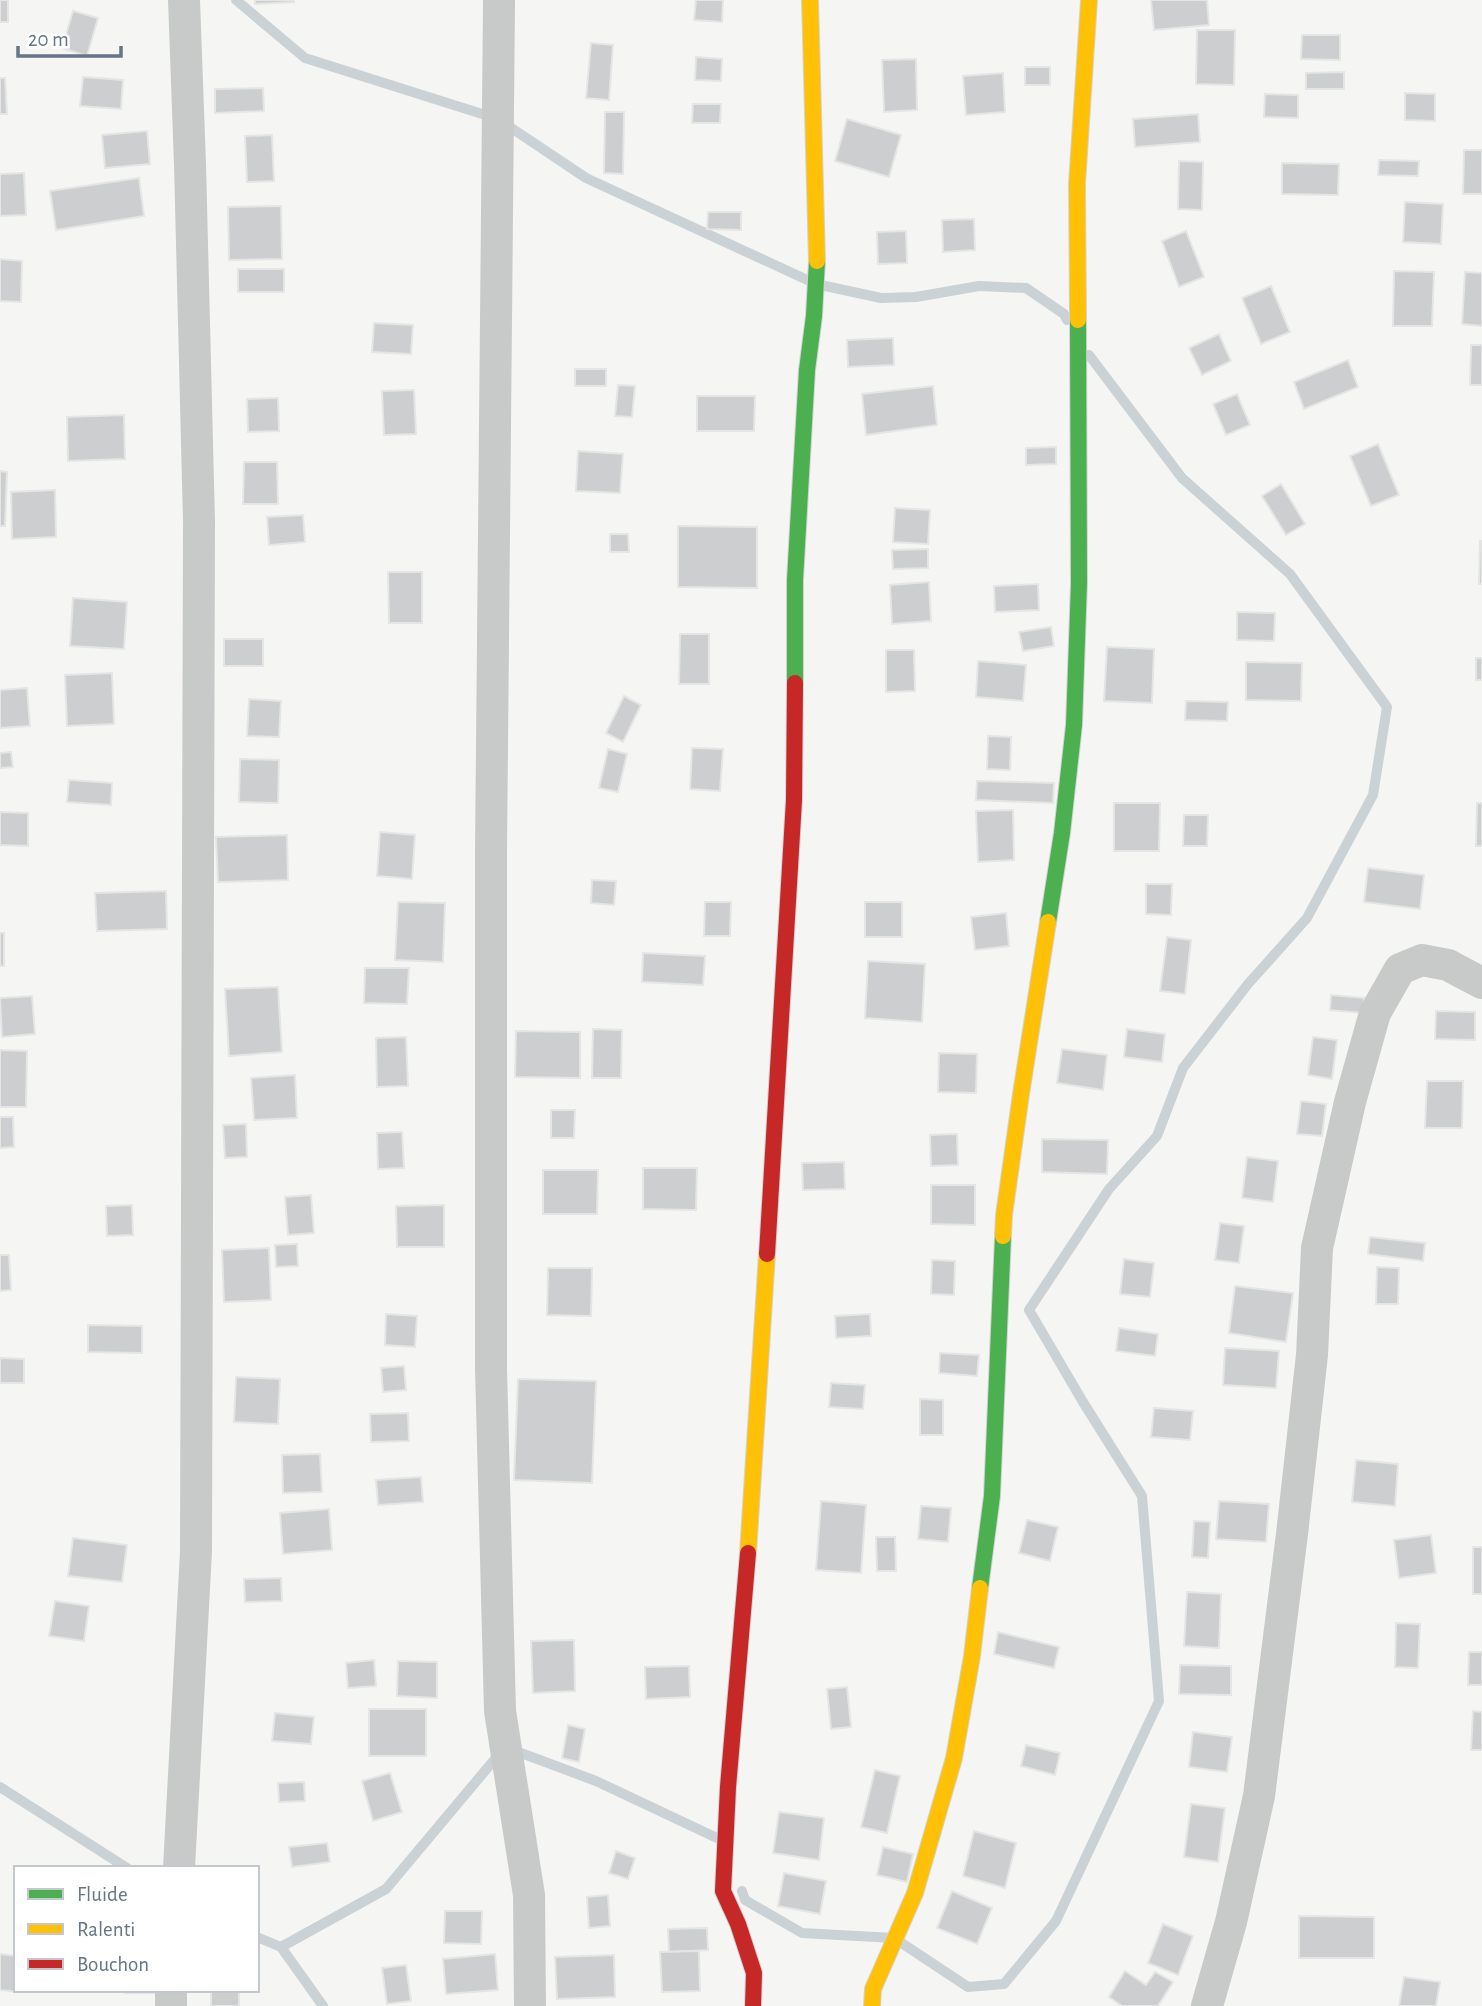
<svg xmlns="http://www.w3.org/2000/svg" width="1482" height="2006" viewBox="0 0 1482 2006" font-family="'Alegreya Sans',sans-serif">
<rect width="100%" height="100%" fill="#f5f6f4"/>
<g fill="none" stroke-linecap="round" stroke-linejoin="round">
<g stroke="#cad2d5" stroke-width="10">
<path d="M236 0 305 58 498 119 586 178 816 284 881 298 916 297 979 286 1026 288 1064 314 1067 320"/>
<path d="M0 1787 127 1868"/>
<path d="M742 1891 745 1900 802 1933 894 1938 968 1987 1004 1984 1056 1921 1159 1701 1142 1496 1083 1402 1029 1310 1109 1189 1157 1136 1183 1068 1248 984 1307 918 1373 795 1387 707 1290 574 1182 478 1089 355"/>
<path d="M257 1937 281 1947 323 2006"/>
<path d="M281 1947 386 1889 505 1747 596 1781 717 1838"/>
</g>
</g>
<g fill="#cccecf" stroke="#e4e5e4" stroke-width="2">
<rect x="0" y="0" width="8" height="22"/>
<path d="M255 0H294V2L255 4Z"/>
<path d="M696 0H723L722 22 694 20Z"/>
<path d="M1151 0H1207L1209 25 1154 30Z"/>
<path d="M73 11 98 18 87 56 62 48Z"/>
<path d="M1197 30H1235L1234 85 1196 84Z"/>
<path d="M1302 35H1340V60L1301 59Z"/>
<path d="M591 43 613 45 609 100 586 98Z"/>
<path d="M696 57 722 59 721 81 695 80Z"/>
<path d="M916 59 917 110 884 112 882 60Z"/>
<rect x="1025" y="67" width="25" height="18"/>
<path d="M1344 72V89H1306V73Z"/>
<path d="M1003 73 1005 112 966 115 963 76Z"/>
<path d="M83 77 123 80 121 109 80 106Z"/>
<path d="M0 78H5L7 114H0Z"/>
<path d="M263 88 264 111 215 113V89Z"/>
<path d="M1405 93 1435 94V121L1405 120Z"/>
<path d="M1265 94 1298 95V118L1264 117Z"/>
<path d="M693 104H721L720 123H692Z"/>
<path d="M605 112H624L623 174 604 173Z"/>
<path d="M1198 114 1200 142 1135 147 1133 119Z"/>
<path d="M847 119 901 135 889 177 835 161Z"/>
<path d="M147 131 150 164 105 168 102 135Z"/>
<path d="M272 135 274 181 247 182 245 136Z"/>
<path d="M1464 150H1482V194H1463Z"/>
<path d="M1379 160 1419 161 1418 176 1378 175Z"/>
<path d="M1179 161 1203 162 1202 210 1178 209Z"/>
<path d="M1282 163 1339 164 1338 195 1282 194Z"/>
<path d="M24 173 26 215 0 216V174Z"/>
<path d="M139 178 144 216 56 230 50 191Z"/>
<path d="M1405 202 1443 204 1441 244 1403 242Z"/>
<path d="M281 206 282 259 229 260 228 207Z"/>
<path d="M708 212H741V230L707 229Z"/>
<path d="M974 219 975 250 943 252 942 220Z"/>
<path d="M906 231 907 263 878 264 877 232Z"/>
<path d="M1186 231 1204 277 1179 287 1162 241Z"/>
<path d="M0 259 22 261 21 302 0 301Z"/>
<rect x="238" y="269" width="46" height="23"/>
<path d="M1394 271 1434 272 1432 326H1393Z"/>
<path d="M1465 272 1482 273V326L1462 324Z"/>
<path d="M1271 286 1290 332 1261 344 1242 298Z"/>
<path d="M374 323 413 325 411 354 372 352Z"/>
<path d="M1219 334 1231 361 1202 375 1189 348Z"/>
<path d="M893 338 894 365 848 367 847 340Z"/>
<path d="M1471 345H1482V385H1470Z"/>
<path d="M1348 360 1358 387 1304 409 1294 382Z"/>
<rect x="575" y="369" width="31" height="17"/>
<path d="M618 385 635 386 632 417 615 416Z"/>
<path d="M933 386 937 425 866 435 862 394Z"/>
<path d="M414 390 416 434 384 435 382 391Z"/>
<path d="M1237 394 1250 425 1226 435 1213 404Z"/>
<path d="M697 396H755L754 431H697Z"/>
<path d="M278 398 279 431 248 432 247 399Z"/>
<path d="M124 415 125 459 68 461 67 417Z"/>
<path d="M1378 444 1399 495 1371 506 1350 456Z"/>
<path d="M1056 447V464L1026 465V448Z"/>
<path d="M578 451 623 454 620 493 576 491Z"/>
<path d="M244 462H277L278 504H243Z"/>
<path d="M0 471 7 472 5 526H0Z"/>
<path d="M1281 484 1305 524 1286 535 1262 496Z"/>
<path d="M55 490 56 537 12 539 11 492Z"/>
<path d="M895 508 930 510 928 544 893 542Z"/>
<path d="M303 515 305 542 269 545 267 517Z"/>
<path d="M678 526 757 527V588L678 587Z"/>
<path d="M610 534H628L629 552H610Z"/>
<path d="M1480 541H1482V584H1479Z"/>
<path d="M928 549V568L893 569 892 550Z"/>
<path d="M388 572H422V623H389Z"/>
<path d="M929 582 931 621 892 624 890 585Z"/>
<path d="M1038 584 1039 610 995 612 994 586Z"/>
<path d="M73 598 127 602 124 649 70 646Z"/>
<path d="M1237 612 1275 613 1274 641 1237 640Z"/>
<path d="M1051 627 1054 646 1023 651 1019 632Z"/>
<path d="M680 634H709V684H679Z"/>
<rect x="224" y="639" width="39" height="27"/>
<path d="M1107 647 1154 649 1152 703 1104 701Z"/>
<path d="M886 650H914L915 691 886 692Z"/>
<rect x="1476" y="658" width="6" height="22"/>
<path d="M978 661 1026 665 1023 701 976 697Z"/>
<path d="M1246 662 1302 663 1301 701 1246 700Z"/>
<path d="M112 673 114 724 67 726 65 675Z"/>
<path d="M27 688 30 726 0 728V690Z"/>
<path d="M624 696 641 705 623 742 606 733Z"/>
<path d="M249 699 281 701 279 737 247 736Z"/>
<path d="M1186 701 1228 702 1227 721 1185 720Z"/>
<path d="M988 736 1011 737 1010 770 987 769Z"/>
<path d="M692 748 723 749 720 791 690 789Z"/>
<path d="M608 749 627 754 618 792 599 788Z"/>
<path d="M11 752 13 767 0 768V753Z"/>
<path d="M240 759 279 760 278 803 239 802Z"/>
<path d="M69 780 112 783 111 805 67 802Z"/>
<path d="M977 781 1054 783 1053 803 976 800Z"/>
<path d="M1114 803H1160L1159 851H1114Z"/>
<path d="M1477 803H1482V846H1476Z"/>
<path d="M1013 810 1014 860 978 862 976 811Z"/>
<path d="M0 812 28 813V846L0 845Z"/>
<path d="M1184 815H1208L1207 846H1183Z"/>
<path d="M380 832 415 835 412 879 377 876Z"/>
<path d="M287 835 288 880 218 882 216 837Z"/>
<path d="M1368 868 1424 875 1420 909 1364 902Z"/>
<path d="M592 880 616 881 614 905 591 903Z"/>
<path d="M1146 884H1172L1171 915 1146 914Z"/>
<path d="M166 891 167 929 97 931 95 893Z"/>
<path d="M398 902 445 903 443 962 395 960Z"/>
<path d="M705 902H731L730 936H704Z"/>
<rect x="865" y="902" width="37" height="35"/>
<path d="M1006 913 1009 946 975 950 971 917Z"/>
<rect x="0" y="933" width="4" height="33"/>
<path d="M1167 937 1191 940 1185 994 1160 991Z"/>
<path d="M643 953 705 956 703 985 642 982Z"/>
<path d="M868 961 925 964 922 1022 865 1018Z"/>
<path d="M365 968H409L407 1004 364 1003Z"/>
<path d="M278 987 282 1052 229 1056 225 989Z"/>
<path d="M1331 995 1364 998 1363 1013 1330 1010Z"/>
<path d="M32 996 35 1034 2 1037 0 998Z"/>
<path d="M1436 1011 1475 1012V1040L1435 1039Z"/>
<path d="M593 1029 622 1030 621 1078H592Z"/>
<path d="M1127 1029 1165 1034 1162 1062 1124 1057Z"/>
<path d="M516 1031 580 1032V1078L515 1077Z"/>
<path d="M406 1037 408 1086 377 1087 376 1038Z"/>
<path d="M1313 1037 1337 1040 1332 1079 1308 1075Z"/>
<path d="M1062 1049 1107 1055 1103 1090 1057 1083Z"/>
<path d="M0 1050 27 1051 26 1107H0Z"/>
<path d="M939 1053 977 1054 976 1093 938 1092Z"/>
<path d="M295 1075 297 1118 254 1120 251 1078Z"/>
<path d="M1427 1081H1463L1462 1128H1425Z"/>
<path d="M1301 1101 1326 1104 1322 1136 1297 1134Z"/>
<path d="M551 1110H575L574 1138H551Z"/>
<path d="M0 1117H13L14 1147 0 1148Z"/>
<path d="M246 1124 247 1157 225 1158 223 1125Z"/>
<path d="M402 1132 404 1168 378 1169 377 1133Z"/>
<path d="M957 1134 958 1165 931 1166 930 1135Z"/>
<path d="M1042 1139 1108 1140 1107 1174 1042 1172Z"/>
<path d="M1247 1157 1278 1161 1273 1202 1242 1198Z"/>
<path d="M844 1162 845 1189 803 1190 802 1163Z"/>
<path d="M643 1168H697L696 1210 643 1209Z"/>
<path d="M543 1170H598L597 1214H543Z"/>
<path d="M931 1185H975V1225L931 1224Z"/>
<path d="M311 1195 314 1233 288 1235 285 1197Z"/>
<path d="M132 1205 133 1235 107 1236 106 1206Z"/>
<path d="M444 1205V1247H397L396 1206Z"/>
<path d="M1220 1223 1244 1226 1239 1263 1215 1260Z"/>
<path d="M1370 1237 1425 1243 1423 1261 1368 1254Z"/>
<path d="M297 1244 298 1266 276 1267 275 1245Z"/>
<path d="M269 1248 271 1300 224 1302 222 1250Z"/>
<path d="M0 1255H9L11 1290 0 1291Z"/>
<path d="M1124 1259 1154 1263 1150 1297 1120 1294Z"/>
<path d="M932 1260 955 1261 954 1295 931 1294Z"/>
<path d="M1377 1267 1399 1268 1398 1304H1376Z"/>
<path d="M548 1268H592L591 1316 547 1315Z"/>
<path d="M1235 1286 1293 1293 1286 1342 1229 1333Z"/>
<path d="M386 1314 417 1316 415 1347 385 1345Z"/>
<path d="M870 1314 871 1336 836 1338 835 1316Z"/>
<path d="M88 1325 142 1326V1353L88 1352Z"/>
<path d="M1119 1328 1158 1334 1155 1356 1116 1351Z"/>
<path d="M1225 1348 1279 1351 1276 1388 1223 1385Z"/>
<path d="M940 1353 979 1355 977 1376 939 1373Z"/>
<path d="M0 1358 24 1359V1383H0Z"/>
<path d="M404 1366 406 1390 383 1392 381 1368Z"/>
<path d="M236 1377 280 1379 278 1424 234 1422Z"/>
<path d="M518 1379 596 1381 592 1483 514 1480Z"/>
<path d="M831 1383 865 1385 863 1409 829 1407Z"/>
<path d="M920 1399 943 1400V1435H920Z"/>
<path d="M1154 1408 1193 1411 1190 1440 1151 1437Z"/>
<path d="M408 1413 409 1441 371 1442 370 1414Z"/>
<path d="M320 1454 322 1492 283 1493 282 1455Z"/>
<path d="M1356 1460 1398 1464 1395 1506 1352 1502Z"/>
<path d="M421 1477 423 1502 378 1505 376 1480Z"/>
<path d="M821 1501 866 1505 861 1573 816 1570Z"/>
<path d="M1219 1501 1269 1504 1266 1542 1216 1539Z"/>
<path d="M921 1506 951 1508 948 1542 918 1539Z"/>
<path d="M329 1509 332 1550 283 1554 280 1513Z"/>
<path d="M1027 1520 1058 1527 1050 1561 1019 1553Z"/>
<path d="M1194 1521 1210 1522 1208 1558 1192 1557Z"/>
<path d="M1431 1535 1436 1573 1399 1578 1394 1540Z"/>
<path d="M876 1537H895L896 1571H877Z"/>
<path d="M73 1538 127 1545 122 1582 68 1576Z"/>
<rect x="1473" y="1547" width="9" height="47"/>
<path d="M281 1578 282 1601 245 1602 244 1579Z"/>
<path d="M1187 1592 1221 1594 1219 1648 1184 1646Z"/>
<path d="M55 1601 89 1606 84 1641 49 1636Z"/>
<path d="M1396 1623 1420 1624 1418 1668 1395 1667Z"/>
<path d="M998 1632 1059 1647 1054 1668 994 1654Z"/>
<path d="M574 1640 575 1691 533 1693 531 1641Z"/>
<path d="M1469 1652H1482V1685H1468Z"/>
<path d="M374 1660 376 1686 348 1688 346 1663Z"/>
<path d="M398 1661 437 1662V1698L397 1696Z"/>
<path d="M1180 1665 1231 1666V1695L1179 1694Z"/>
<path d="M689 1666 690 1697 646 1699 645 1667Z"/>
<path d="M847 1687 851 1727 831 1729 827 1689Z"/>
<rect x="369" y="1709" width="57" height="47"/>
<path d="M1473 1711 1482 1712V1750H1471Z"/>
<path d="M275 1713 314 1717 311 1744 272 1741Z"/>
<path d="M568 1725 585 1729 579 1762 562 1758Z"/>
<path d="M1193 1732 1232 1737 1227 1772 1189 1767Z"/>
<path d="M1026 1745 1060 1753 1055 1775 1021 1766Z"/>
<path d="M875 1770 900 1776 887 1833 861 1827Z"/>
<path d="M390 1773 402 1812 373 1821 362 1781Z"/>
<path d="M304 1782 305 1801 279 1802 278 1783Z"/>
<path d="M1191 1804 1225 1808 1218 1862 1184 1857Z"/>
<path d="M779 1812 824 1818 819 1860 773 1853Z"/>
<path d="M974 1831 1016 1843 1005 1888 963 1876Z"/>
<path d="M327 1843 330 1862 292 1867 289 1847Z"/>
<path d="M883 1847 913 1854 907 1882 877 1875Z"/>
<path d="M616 1851 635 1858 628 1879 609 1873Z"/>
<path d="M784 1873 826 1881 820 1914 778 1906Z"/>
<path d="M952 1891 992 1908 977 1944 937 1928Z"/>
<path d="M608 1895 610 1926 589 1928 587 1897Z"/>
<path d="M445 1911H482L481 1944 444 1943Z"/>
<path d="M1299 1916 1374 1917V1958H1299Z"/>
<path d="M1163 1924 1193 1936 1178 1975 1148 1963Z"/>
<path d="M707 1928 708 1950 669 1952 668 1929Z"/>
<path d="M699 1951 700 1991 662 1992 660 1952Z"/>
<path d="M0 1954 16 1956V1990H19V1992L0 1990Z"/>
<path d="M495 1954 498 1990 446 1994 443 1959Z"/>
<path d="M614 1955 615 1997 557 1999 555 1957Z"/>
<path d="M406 1965 411 2001 387 2004 382 1968Z"/>
<path d="M1125 1971 1146 1985 1155 1972 1173 1982 1158 2006H1122L1109 1997Z"/>
<path d="M1404 1977 1440 1982 1436 2006H1399Z"/>
<rect x="125" y="1990" width="33" height="3"/>
<rect x="211" y="1990" width="28" height="16"/>
</g>
<g fill="none" stroke-linecap="round" stroke-linejoin="round">
<g stroke="#d2d3d4" stroke-width="18">
<g id="fast">
<path d="M795 683V580L807 370 814 316 817 261"/>
<path d="M1048 922 1062 833 1074 725 1079 583 1078 320"/>
<path d="M980 1588 992 1496 1003 1236"/>
</g>
</g>
<g stroke="#d2d3d4" stroke-width="18">
<g id="slow">
<path d="M810 0 817 261"/>
<path d="M1078 320 1077 184 1089 0"/>
<path d="M1003 1236 1004 1215 1021 1094 1048 922"/>
<path d="M748 1553 767 1254"/>
<path d="M872 2006 873 1989 915 1893 954 1758 972 1656 980 1588"/>
</g>
</g>
<g stroke="#d2d3d4" stroke-width="18">
<g id="jam">
<path d="M767 1254 794 800 795 683"/>
<path d="M748 1553 728 1787 723 1891 738 1924 754 1973 753 2006"/>
</g>
</g>
<g stroke="#c8caca" stroke-width="32">
<path d="M499 0 491 853V1368L500 1711 529 1895 530 2006"/>
<path d="M179 1868 196 1551 199 522 190 164 184 0"/>
<path d="M171 2006V1990"/>
<path d="M1207 2006 1231 1922 1259 1796 1292 1534 1312 1355 1317 1248 1350 1102 1375 1013 1400 969 1422 960 1448 965 1482 983"/>
</g>
<use href="#fast" stroke="#4caf50" stroke-width="16"/>
<use href="#slow" stroke="#ffc107" stroke-width="16"/>
<use href="#jam" stroke="#c62828" stroke-width="16"/>
</g>
<rect x="14" y="1866" width="245" height="126" fill="#ffffff" stroke="#c2c8ce" stroke-width="2"/>
<rect x="28" y="1889" width="35" height="10" fill="#4caf50" stroke="#c2c8ce" stroke-width="2"/>
<text x="77" y="1901" font-size="21" fill="#667684">Fluide</text>
<rect x="28" y="1924" width="35" height="10" fill="#ffc107" stroke="#c2c8ce" stroke-width="2"/>
<text x="77" y="1936" font-size="21" fill="#667684">Ralenti</text>
<rect x="28" y="1959" width="35" height="10" fill="#c62828" stroke="#c2c8ce" stroke-width="2"/>
<text x="77" y="1971" font-size="21" fill="#667684">Bouchon</text>
<path d="M18 46v10h103v-10" fill="none" stroke="#667684" stroke-width="3.5"/>
<text x="28" y="46" font-size="21" fill="#667684" stroke="#ffffff" stroke-width="5" paint-order="stroke">20 m</text>
</svg>
